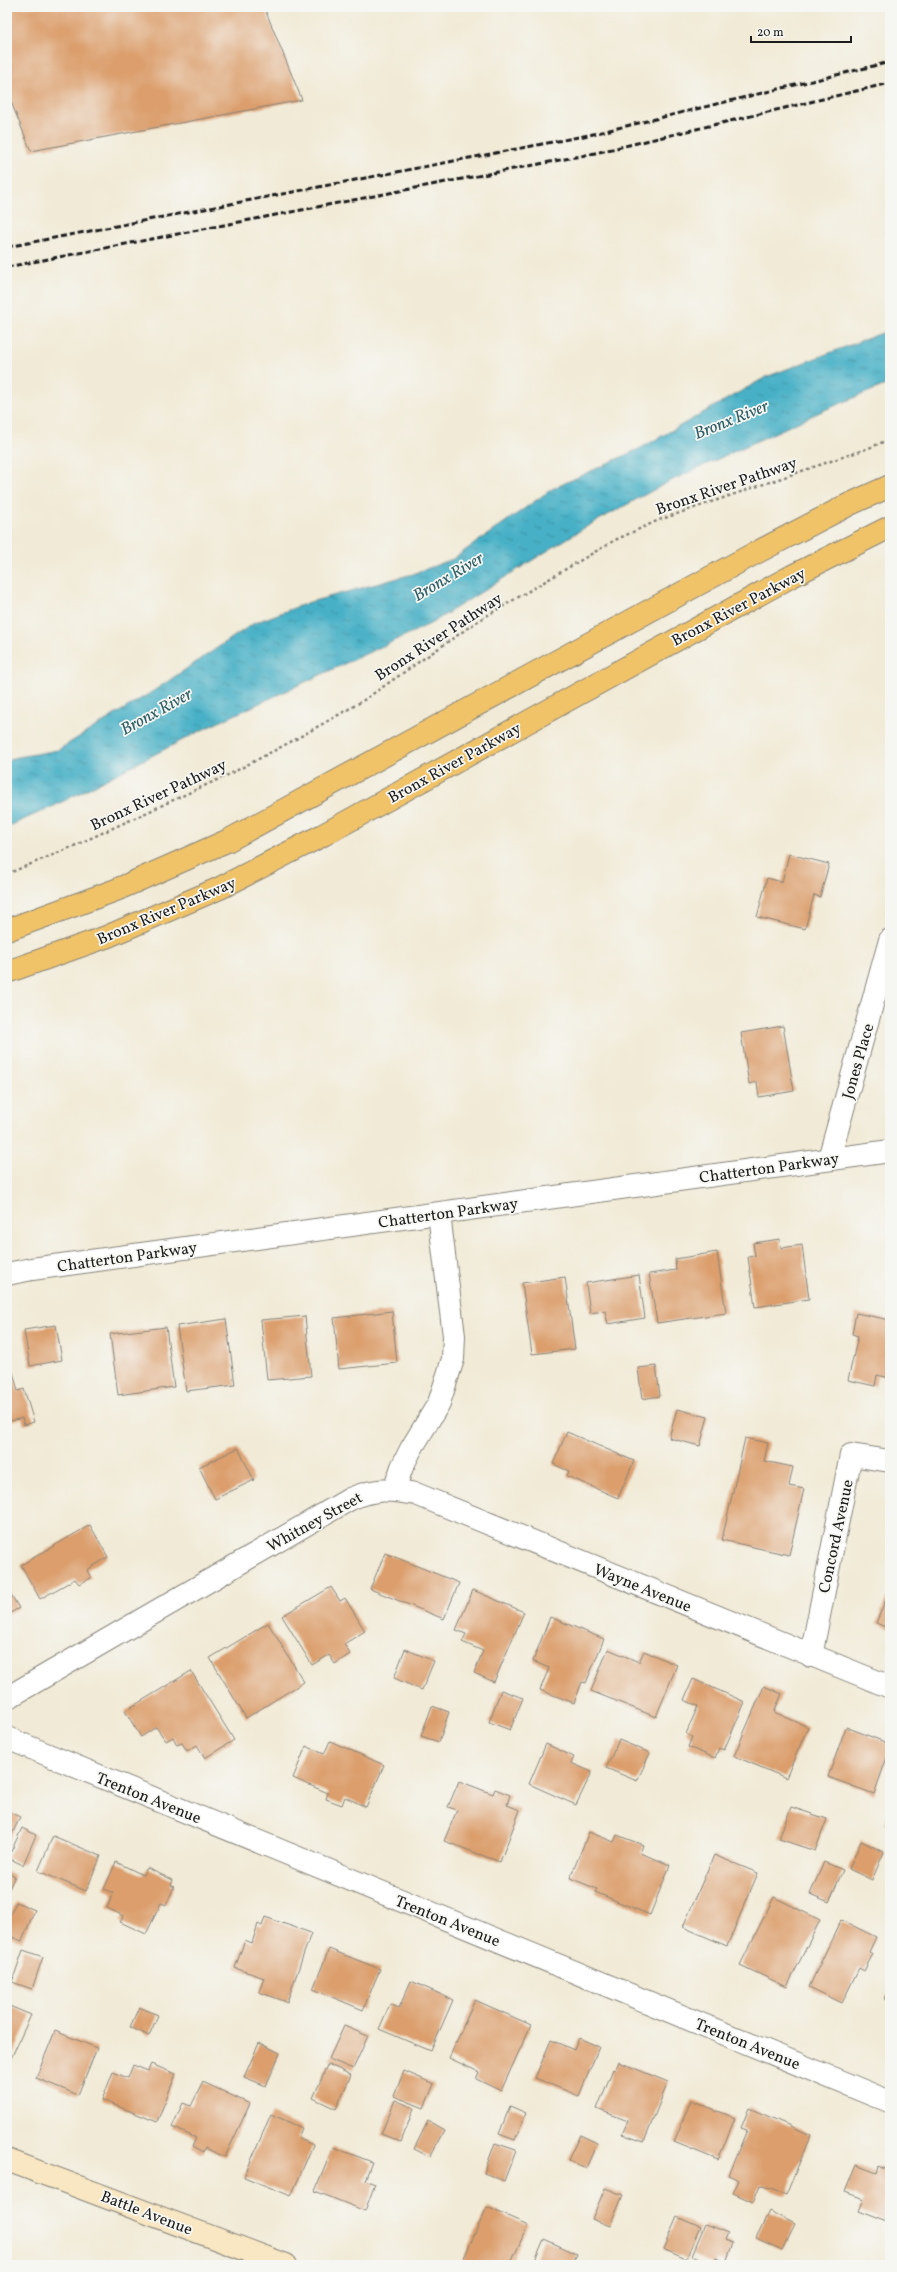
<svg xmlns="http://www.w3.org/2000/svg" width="897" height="2272" viewBox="0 0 897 2272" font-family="Vollkorn,serif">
<defs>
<pattern id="water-ripples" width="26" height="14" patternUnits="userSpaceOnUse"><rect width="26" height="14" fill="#47b0c6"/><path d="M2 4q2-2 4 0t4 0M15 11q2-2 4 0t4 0" fill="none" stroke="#3a8ea0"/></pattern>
</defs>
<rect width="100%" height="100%" fill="#f6f6f2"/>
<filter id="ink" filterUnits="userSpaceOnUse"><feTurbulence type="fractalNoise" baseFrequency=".025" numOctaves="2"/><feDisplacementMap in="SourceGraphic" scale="8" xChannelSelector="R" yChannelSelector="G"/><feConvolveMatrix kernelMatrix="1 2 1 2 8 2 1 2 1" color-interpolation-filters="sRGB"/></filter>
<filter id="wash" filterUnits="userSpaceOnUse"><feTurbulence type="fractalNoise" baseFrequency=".012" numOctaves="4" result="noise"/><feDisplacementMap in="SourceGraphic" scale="16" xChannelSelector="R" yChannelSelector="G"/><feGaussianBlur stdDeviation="0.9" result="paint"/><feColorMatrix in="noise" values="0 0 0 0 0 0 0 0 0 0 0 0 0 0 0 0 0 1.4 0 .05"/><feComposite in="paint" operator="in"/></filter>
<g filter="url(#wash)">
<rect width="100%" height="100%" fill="#f1ead6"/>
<path fill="url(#water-ripples)" stroke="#326671" d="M890 330V383L822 411 668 482 584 528 430 624 204 729 54 806 7 827V762L13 758 58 750 155 690 254 623 310 602 413 574 453 559 552 489 641 448 766 377Z"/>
<g id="blocks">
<g fill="#db9e6c">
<path d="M7 7H264L302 100 31 151 7 92Z"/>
<path d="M789 854 829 864 820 897 814 895 805 929 757 917 767 878 782 882Z"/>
<path d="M783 1026 794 1091 759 1097 757 1082 749 1084 741 1033Z"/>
<path d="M780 1239 781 1248 802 1245 809 1299 755 1307 748 1257 755 1256 753 1243Z"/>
<path d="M717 1252 726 1313 657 1323 649 1274 676 1270 675 1259Z"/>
<path d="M639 1275 645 1318 608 1324 605 1311 590 1313 586 1283Z"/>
<path d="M565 1277 575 1349 532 1354 522 1283Z"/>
<path d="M392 1311 397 1363 339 1369 334 1318Z"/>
<path d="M856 1313 890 1320V1378L877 1375 875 1386 848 1380 858 1336 852 1334Z"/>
<path d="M305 1316 311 1376 267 1380 261 1320Z"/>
<path d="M226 1319 235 1385 186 1391 177 1326Z"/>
<path d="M56 1325 62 1360 30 1366 24 1330Z"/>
<path d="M166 1327 174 1387 118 1395 110 1334Z"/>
<path d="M11 1365 18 1391 24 1389 34 1422 24 1425 22 1418 7 1422V1366Z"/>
<path d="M656 1366 660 1396 642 1399 638 1368Z"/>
<path d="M677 1409 708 1417 700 1446 669 1438Z"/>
<path d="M567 1432 634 1461 618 1498 567 1476 569 1471 553 1464Z"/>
<path d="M745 1438 768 1443 764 1461 793 1467 789 1486 804 1489 789 1555 722 1540Z"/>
<path d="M238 1448 254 1480 215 1499 199 1467Z"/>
<path d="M90 1525 108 1557 87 1570 91 1578 79 1584 75 1579 40 1599 21 1565Z"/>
<path d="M385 1553 459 1583 444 1619 370 1589Z"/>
<path d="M331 1587 340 1601 345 1598 365 1631 344 1644 350 1654 335 1664 329 1655 312 1665 282 1616Z"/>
<path d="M7 1588 19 1608 7 1615Z"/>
<path d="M473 1590 524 1612 494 1682 474 1673 483 1651 462 1642 466 1634 456 1630Z"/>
<path d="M890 1590V1629L876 1623Z"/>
<path d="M550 1617 604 1639 586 1683 582 1682 574 1703 540 1690 549 1668 533 1661Z"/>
<path d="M268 1623 304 1682 246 1718 210 1658Z"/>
<path d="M405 1649 434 1661 422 1690 394 1678Z"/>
<path d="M608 1649 639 1662 644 1651 677 1665 656 1717 591 1691Z"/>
<path d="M191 1671 234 1740 205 1758 197 1745 187 1751 182 1743 177 1745 173 1737 166 1741 156 1727 141 1737 125 1711Z"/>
<path d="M693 1679 745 1702 724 1750 719 1748 715 1758 688 1747 692 1737 686 1734 698 1706 684 1700Z"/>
<path d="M764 1686 782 1694 774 1712 808 1727 786 1778 734 1756Z"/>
<path d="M501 1690 523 1698 510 1730 489 1722Z"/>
<path d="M432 1706 449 1712 439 1742 421 1736Z"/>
<path d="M846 1727 890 1744V1749L874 1794 828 1777Z"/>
<path d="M619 1740 650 1753 637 1781 606 1768Z"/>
<path d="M330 1741 384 1765 366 1807 345 1797 342 1805 326 1799 328 1793 293 1778 306 1746 324 1754Z"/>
<path d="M546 1744 574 1757 571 1763 592 1772 576 1805 529 1784Z"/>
<path d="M459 1781 493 1794 495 1789 510 1795 507 1805 520 1810 500 1862 444 1841 457 1810 448 1807Z"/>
<path d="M791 1807 827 1819 815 1851 779 1839Z"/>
<path d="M7 1811 20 1817 7 1845Z"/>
<path d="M890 1812V1825L885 1823Z"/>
<path d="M22 1828 36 1835 23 1865 8 1858Z"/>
<path d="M589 1832 614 1842 617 1835 643 1845 640 1853 670 1865 650 1915 595 1892 597 1889 570 1878Z"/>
<path d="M53 1836 101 1856 86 1891 38 1871Z"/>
<path d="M861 1841 884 1852 872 1880 849 1869Z"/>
<path d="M714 1855 758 1873 727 1946 683 1927Z"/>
<path d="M116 1862 143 1875 147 1868 173 1880 171 1885 174 1887 166 1905 161 1903 146 1934 120 1922 124 1916 107 1908 113 1893 104 1889Z"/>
<path d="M824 1862 843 1870 829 1902 810 1894Z"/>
<path d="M7 1872 15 1876 7 1893Z"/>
<path d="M774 1897 820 1920 787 1987 740 1965Z"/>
<path d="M16 1902 35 1910 22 1941 7 1935V1922Z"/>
<path d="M265 1917 311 1933 287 2002 259 1992 264 1978 235 1968 245 1940 252 1943 258 1924 262 1926Z"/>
<path d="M841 1920 876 1937 869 1952 873 1954 864 1971 859 1968 842 2003 809 1987Z"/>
<path d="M329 1949 380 1969 363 2010 313 1989Z"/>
<path d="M23 1950 43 1957 32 1989 12 1982Z"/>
<path d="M411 1981 453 2000 431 2051 379 2029 390 2004 399 2008Z"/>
<path d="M890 1987V2001L885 1999Z"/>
<path d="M475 2000 531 2025 501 2091 476 2079 479 2072 449 2058Z"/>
<path d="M7 2005 31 2015 7 2067Z"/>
<path d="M139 2007 158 2015 149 2036 130 2027Z"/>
<path d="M344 2026 368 2036 353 2069 329 2059Z"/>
<path d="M55 2031 97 2048 78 2095 36 2078Z"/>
<path d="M579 2038 599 2047 579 2096 535 2078 551 2040 574 2050Z"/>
<path d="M259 2043 280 2053 266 2086 244 2077Z"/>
<path d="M619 2062 668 2082 644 2142 622 2134 628 2121 597 2109 613 2069 615 2070Z"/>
<path d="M151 2064 176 2074 157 2122 102 2100 113 2072 128 2078 133 2065 148 2071Z"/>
<path d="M328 2064 351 2075 336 2109 313 2098Z"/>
<path d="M404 2071 434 2084 424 2108 394 2096Z"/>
<path d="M203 2082 250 2104 225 2157 205 2148 203 2153 192 2147 196 2138 172 2127 183 2103 191 2106Z"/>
<path d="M395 2100 414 2108 401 2142 381 2134Z"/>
<path d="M691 2100 735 2118 718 2160 674 2142Z"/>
<path d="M510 2106 526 2113 515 2140 499 2134Z"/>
<path d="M749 2108 811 2135 786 2195 760 2185 753 2202 733 2193 739 2180 728 2175 747 2130 741 2128Z"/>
<path d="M271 2114 302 2128 298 2138 313 2145 291 2196 244 2177Z"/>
<path d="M428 2121 444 2130 430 2157 414 2149Z"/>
<path d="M580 2135 597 2143 586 2168 568 2160Z"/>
<path d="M495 2143 516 2150 504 2181 484 2173Z"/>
<path d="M333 2147 372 2162 365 2180 375 2184 365 2211 315 2191Z"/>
<path d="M856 2165 877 2173 879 2166 890 2171V2223L859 2211 864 2199 845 2192Z"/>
<path d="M605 2188 623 2195 610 2226 592 2219Z"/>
<path d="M487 2207 528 2225 510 2265H468L462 2262Z"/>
<path d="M769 2211 795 2224 782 2250 756 2238Z"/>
<path d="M677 2217 700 2227 686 2259 663 2249Z"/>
<path d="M705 2224 728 2233 725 2240 733 2243 726 2262 716 2258 714 2264 692 2255Z"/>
<path d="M544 2239 577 2254 572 2265H533Z"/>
</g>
</g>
</g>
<g filter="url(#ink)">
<use href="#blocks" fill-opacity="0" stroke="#868379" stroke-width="1"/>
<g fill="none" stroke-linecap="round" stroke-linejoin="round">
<g stroke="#868379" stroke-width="24">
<g id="street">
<path d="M829 1159 890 940"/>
<path d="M7 1274 32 1269 890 1151"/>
<path d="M394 1490 402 1467 411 1449 439 1403 453 1359 454 1336 439 1214"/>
<path d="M811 1656 851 1455 890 1461"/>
<path d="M7 1698 350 1499C376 1488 388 1489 416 1494L890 1687"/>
<path d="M7 1738 890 2102"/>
</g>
</g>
<g stroke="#868379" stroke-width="24">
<path id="secondary" d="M7 2160 286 2265"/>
</g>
<g stroke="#868379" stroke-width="24">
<g id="highway">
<path d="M7 930 116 890 229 840 748 557 850 504 890 486"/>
<path d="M7 972 106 937 220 888 323 835 792 576 890 527"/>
</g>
</g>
<path stroke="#868379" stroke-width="2.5" stroke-dasharray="3 3" stroke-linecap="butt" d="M7 874 74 846 232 773 296 739 361 702 478 621 615 540 659 520 869 448 890 439"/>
<use href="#street" stroke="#fff" stroke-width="22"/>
<use href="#secondary" stroke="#f9e7c3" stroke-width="22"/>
<use href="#highway" stroke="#f1c369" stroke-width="22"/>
<g stroke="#1c1c1c" stroke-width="3" stroke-dasharray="6 3" stroke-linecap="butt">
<path d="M7 247 589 135 890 62"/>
<path d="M7 267 591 154 890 83"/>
</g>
</g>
</g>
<g text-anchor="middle" stroke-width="3.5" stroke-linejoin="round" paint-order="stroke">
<g font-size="16" fill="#1c1c1c" stroke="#f6f6f2">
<text transform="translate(726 485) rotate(-19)" y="6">Bronx River Pathway</text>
<text transform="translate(738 606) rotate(-28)" y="6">Bronx River Parkway</text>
<text transform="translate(438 636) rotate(-33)" y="6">Bronx River Pathway</text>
<text transform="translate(454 762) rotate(-29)" y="6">Bronx River Parkway</text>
<text transform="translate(158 794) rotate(-25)" y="6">Bronx River Pathway</text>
<text transform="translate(166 910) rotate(-23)" y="6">Bronx River Parkway</text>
<text transform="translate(857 1061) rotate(-74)" y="6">Jones Place</text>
<text transform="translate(769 1167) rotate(-8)" y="6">Chatterton Parkway</text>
<text transform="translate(448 1212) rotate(-8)" y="6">Chatterton Parkway</text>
<text transform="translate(127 1256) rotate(-8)" y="6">Chatterton Parkway</text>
<text transform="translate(314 1521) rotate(-29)" y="6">Whitney Street</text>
<text transform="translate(835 1536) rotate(-78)" y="6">Concord Avenue</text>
<text transform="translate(643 1587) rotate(22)" y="6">Wayne Avenue</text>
<text transform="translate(149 1797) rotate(22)" y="6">Trenton Avenue</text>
<text transform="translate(448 1920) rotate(22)" y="6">Trenton Avenue</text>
<text transform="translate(748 2043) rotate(22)" y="6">Trenton Avenue</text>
<text transform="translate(147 2212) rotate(21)" y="6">Battle Avenue</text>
</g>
<g font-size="17" font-style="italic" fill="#2f5f68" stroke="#f6f6f2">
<text transform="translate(731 419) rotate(-22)" y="6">Bronx River</text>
<text transform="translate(448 576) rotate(-31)" y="6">Bronx River</text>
<text transform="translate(156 711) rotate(-29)" y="6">Bronx River</text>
</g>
</g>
<rect width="897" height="2272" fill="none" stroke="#f6f6f2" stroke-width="24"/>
<path d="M751 36v6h100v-6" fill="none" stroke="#1c1c1c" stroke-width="2"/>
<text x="757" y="36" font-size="12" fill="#1c1c1c" stroke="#f6f6f2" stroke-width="3" paint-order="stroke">20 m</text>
</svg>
